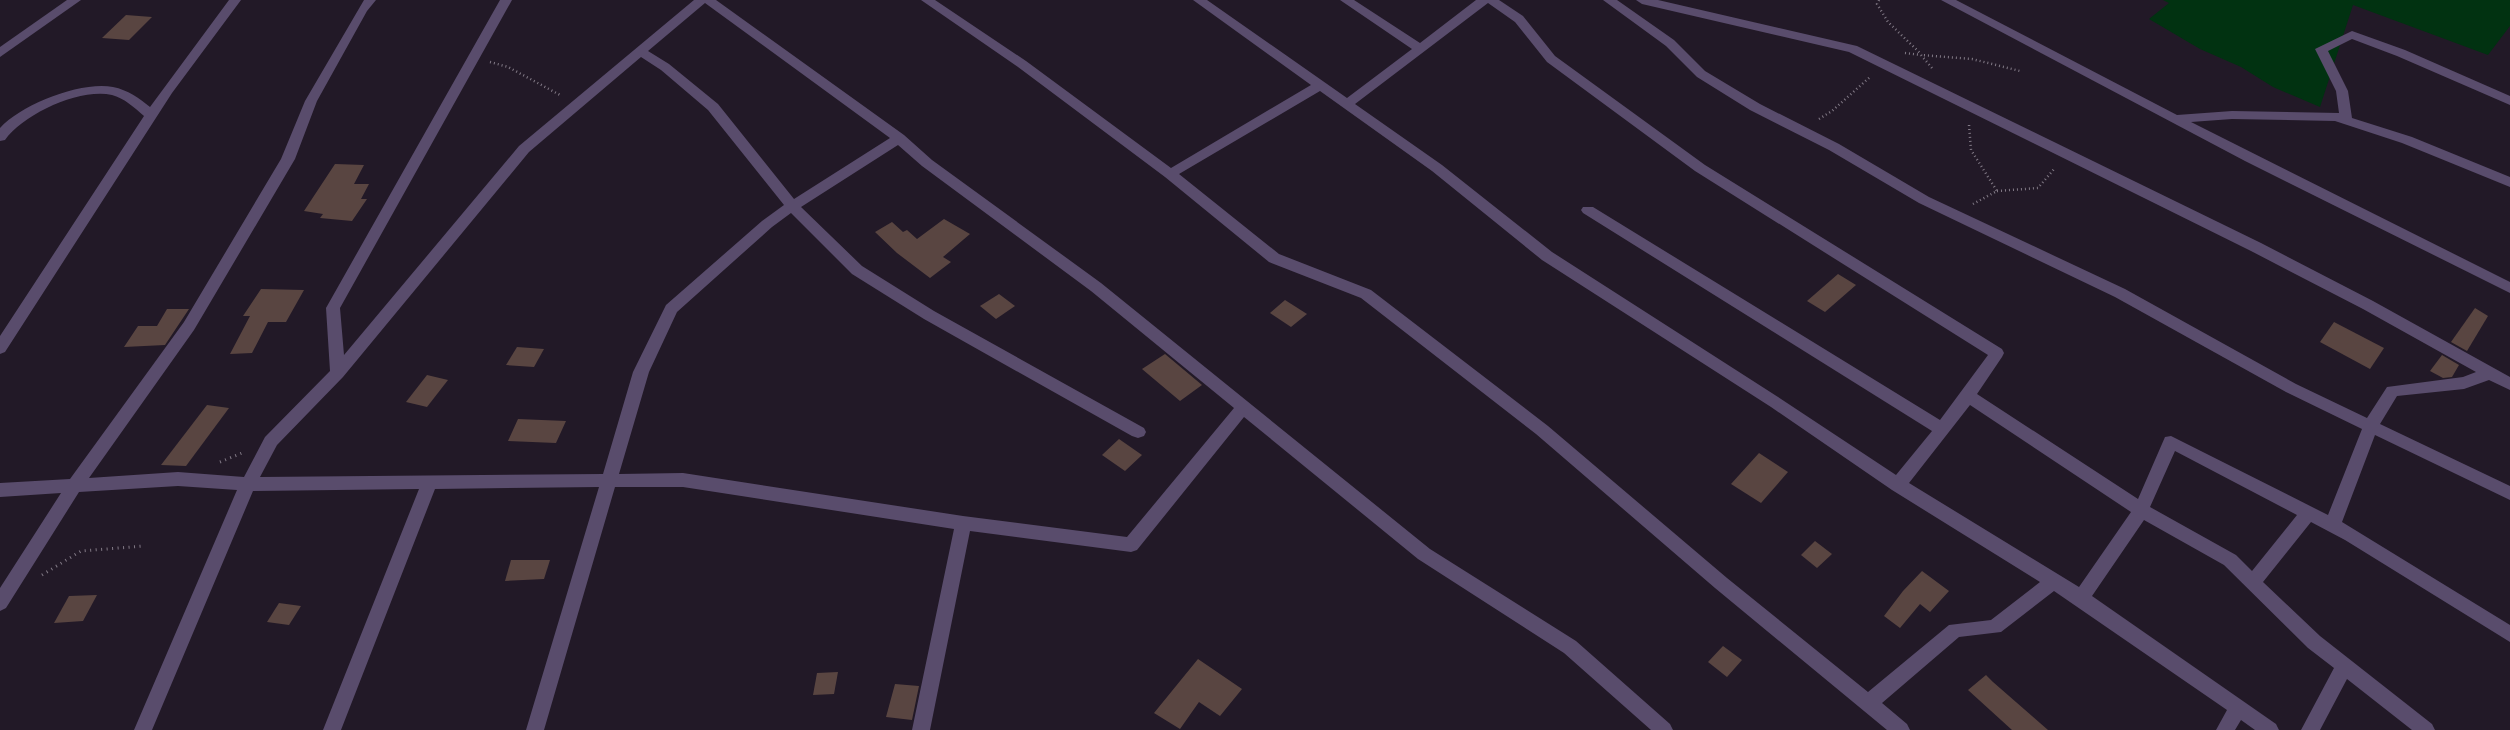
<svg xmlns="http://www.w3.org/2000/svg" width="2510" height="730" viewBox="0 0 2510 730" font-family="Quicksand,sans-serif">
<rect width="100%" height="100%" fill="#221927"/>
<path fill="#013211" d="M2163 0H2510V26L2488 55 2353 5 2320 107 2273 87 2241 67 2200 49 2149 19 2169 3Z"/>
<g fill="#594541">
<path d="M126 15 152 17 129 40 102 38Z"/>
<path d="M335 164 364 165 354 184H369L361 199H367L352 221 320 218 323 214 304 211Z"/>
<path d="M944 219 970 234 943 257 951 262 930 278 897 253 875 232 892 222 903 232 907 230 917 239Z"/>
<path d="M1838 274 1856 285 1825 312 1807 301Z"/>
<path d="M261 289 304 290 286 322H268L252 353 230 354 250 316H243Z"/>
<path d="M999 294 1015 306 996 319 980 306Z"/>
<path d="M1285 300 1307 314 1291 327 1270 313Z"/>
<path d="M2475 308 2488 316 2467 351 2451 342Z"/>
<path d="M167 309H189L165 345 124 347 138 326H157Z"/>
<path d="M2334 322 2384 348 2370 369 2320 342Z"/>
<path d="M517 347 544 349 534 367 506 365Z"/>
<path d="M1165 354 1202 385 1180 401 1142 369Z"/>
<path d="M2442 355 2459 365 2452 377 2443 378 2430 371Z"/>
<path d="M427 375 448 380 427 407 406 402Z"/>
<path d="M207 405 229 408 186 466 161 465Z"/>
<path d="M518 419 566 421 556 443 508 441Z"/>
<path d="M1119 439 1142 455 1125 471 1102 455Z"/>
<path d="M1759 453 1788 472 1761 503 1731 484Z"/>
<path d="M1815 541 1832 554 1817 568 1801 555Z"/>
<path d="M511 560H550L544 579 505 581Z"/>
<path d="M1922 571 1949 591 1930 612 1920 604 1900 628 1884 616 1903 591Z"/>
<path d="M97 595 83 621 54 623 69 596Z"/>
<path d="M279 603 301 606 289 625 267 622Z"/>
<path d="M1723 646 1742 660 1727 677 1708 662Z"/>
<path d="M1198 659 1242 689 1220 716 1199 702 1180 729 1154 713Z"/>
<path d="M838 672 834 694 813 695 817 673Z"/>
<path d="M1986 675 1993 682 2048 730H2012L1968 690Z"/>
<path d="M895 684 919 686 912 720 886 717Z"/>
</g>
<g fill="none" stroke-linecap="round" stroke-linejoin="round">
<g stroke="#827a86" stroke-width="2.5" stroke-dasharray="1 3" stroke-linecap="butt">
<path d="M1879 0 1877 4 1888 22 1921 54"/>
<path d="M1905 53 1921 55"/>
<path d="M490 62 508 67 560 95"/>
<path d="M1932 68 1921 55 1972 59 2020 71"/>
<path d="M1819 119 1832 111 1870 77"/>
<path d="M1969 125 1971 150 1997 191 1973 204"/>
<path d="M1997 191 2038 188 2055 168"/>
</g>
<g stroke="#827a86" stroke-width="3" stroke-dasharray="1 4.5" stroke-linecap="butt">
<path d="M220 462 242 453"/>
<path d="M42 575 81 551 144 546"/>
</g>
<g fill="#594c6c" fill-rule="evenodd">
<path d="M67 0H81L0 57V47Z"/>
<path d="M229 0H241L172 93 5 352 0 354V336L144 116C135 108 124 98 112 95 79 88 24 114 5 140L0 141V128C22 104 81 81 113 87 128 90 139 98 150 107Z"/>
<path d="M364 0H376L367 11 317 101 295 159 194 330 89 478 178 472 244 477 265 437 330 371 326 308 500 0H512L340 308 344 355 519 146 694 0H716L904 135 932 160 1101 283 1430 549 1576 641 1670 724 1673 730H1651L1564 653 1418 559 1244 417 1137 550 1131 552 970 531 930 730H912L954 529 683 487H615L544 730H526L599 487 435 489 341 730H323L419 489 253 491 152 730H134L237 490 178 486 79 492 6 608 0 611V588L61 493 0 497V483L70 479 184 322 281 159 305 101ZM705 3 890 138 794 199 718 104 669 64 648 51ZM641 57 661 70 708 110 784 205 762 221 666 305 633 372 603 474 260 477 277 445 343 377 529 152ZM898 145 922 166 1091 291 1234 408 1127 537 963 516 683 473 619 474 649 372 677 312 772 227 791 213 852 274 924 319 1132 436 1138 438 1144 436 1146 432 1144 428 934 311 862 266 801 207Z"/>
<path d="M921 0H935L1026 61 1171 168 1311 85 1193 0H1207L1347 98 1412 49 1340 0H1354L1420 43 1476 0H1499L1523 16 1555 56 1705 165 2002 349 2004 353 2002 357 1977 394 2138 499 2165 437 2171 436 2328 515 2362 429 2286 392 2115 297 1919 203 1829 150 1750 110 1697 77 1666 46 1603 0H1617L1674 40 1705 71 1760 104 1839 144 1929 197 2125 289 2296 384 2367 418 2387 387 2463 377 2476 372 2363 309 2251 251 1849 52 1642 4 1636 0H1658L1857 46 2261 243 2373 301 2510 377V390L2489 380 2464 389 2397 396 2380 424 2510 486V500L2375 435 2342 522 2510 625V642L2345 540 2311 522 2263 582 2320 636 2432 724 2435 730H2412L2347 679 2320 730H2301L2334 668 2308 648 2224 565 2144 520 2092 596 2276 724 2279 730H2255L2241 720 2235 730H2216L2227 710 2054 591 2001 632 1959 637 1882 703 1907 724 1910 730H1887L1715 588 1536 434 1361 298 1269 262 1165 177 1018 67ZM1488 3 1515 22 1547 62 1695 171 1988 355 1940 420 1593 207H1583L1581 210 1583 213 1932 431 1896 475 1781 399 1552 252 1442 165 1355 104ZM1320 91 1432 171 1542 260 1771 407 1892 490 2040 582 1991 620 1949 625 1868 692 1727 578 1548 426 1371 290 1279 254 1179 174ZM1970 405 2131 512 2079 587 1909 483ZM2175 451 2297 515 2252 571 2236 555 2150 507Z"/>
<path d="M1941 0H1956L2177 115 2232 111 2339 113 2336 91 2315 49 2352 31 2405 50 2510 96V105L2397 56 2352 39 2328 51 2348 91 2352 118 2412 137 2510 177V187L2402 143 2335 121 2232 119 2191 122 2510 282V293L2245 161Z"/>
</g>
</g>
</svg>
